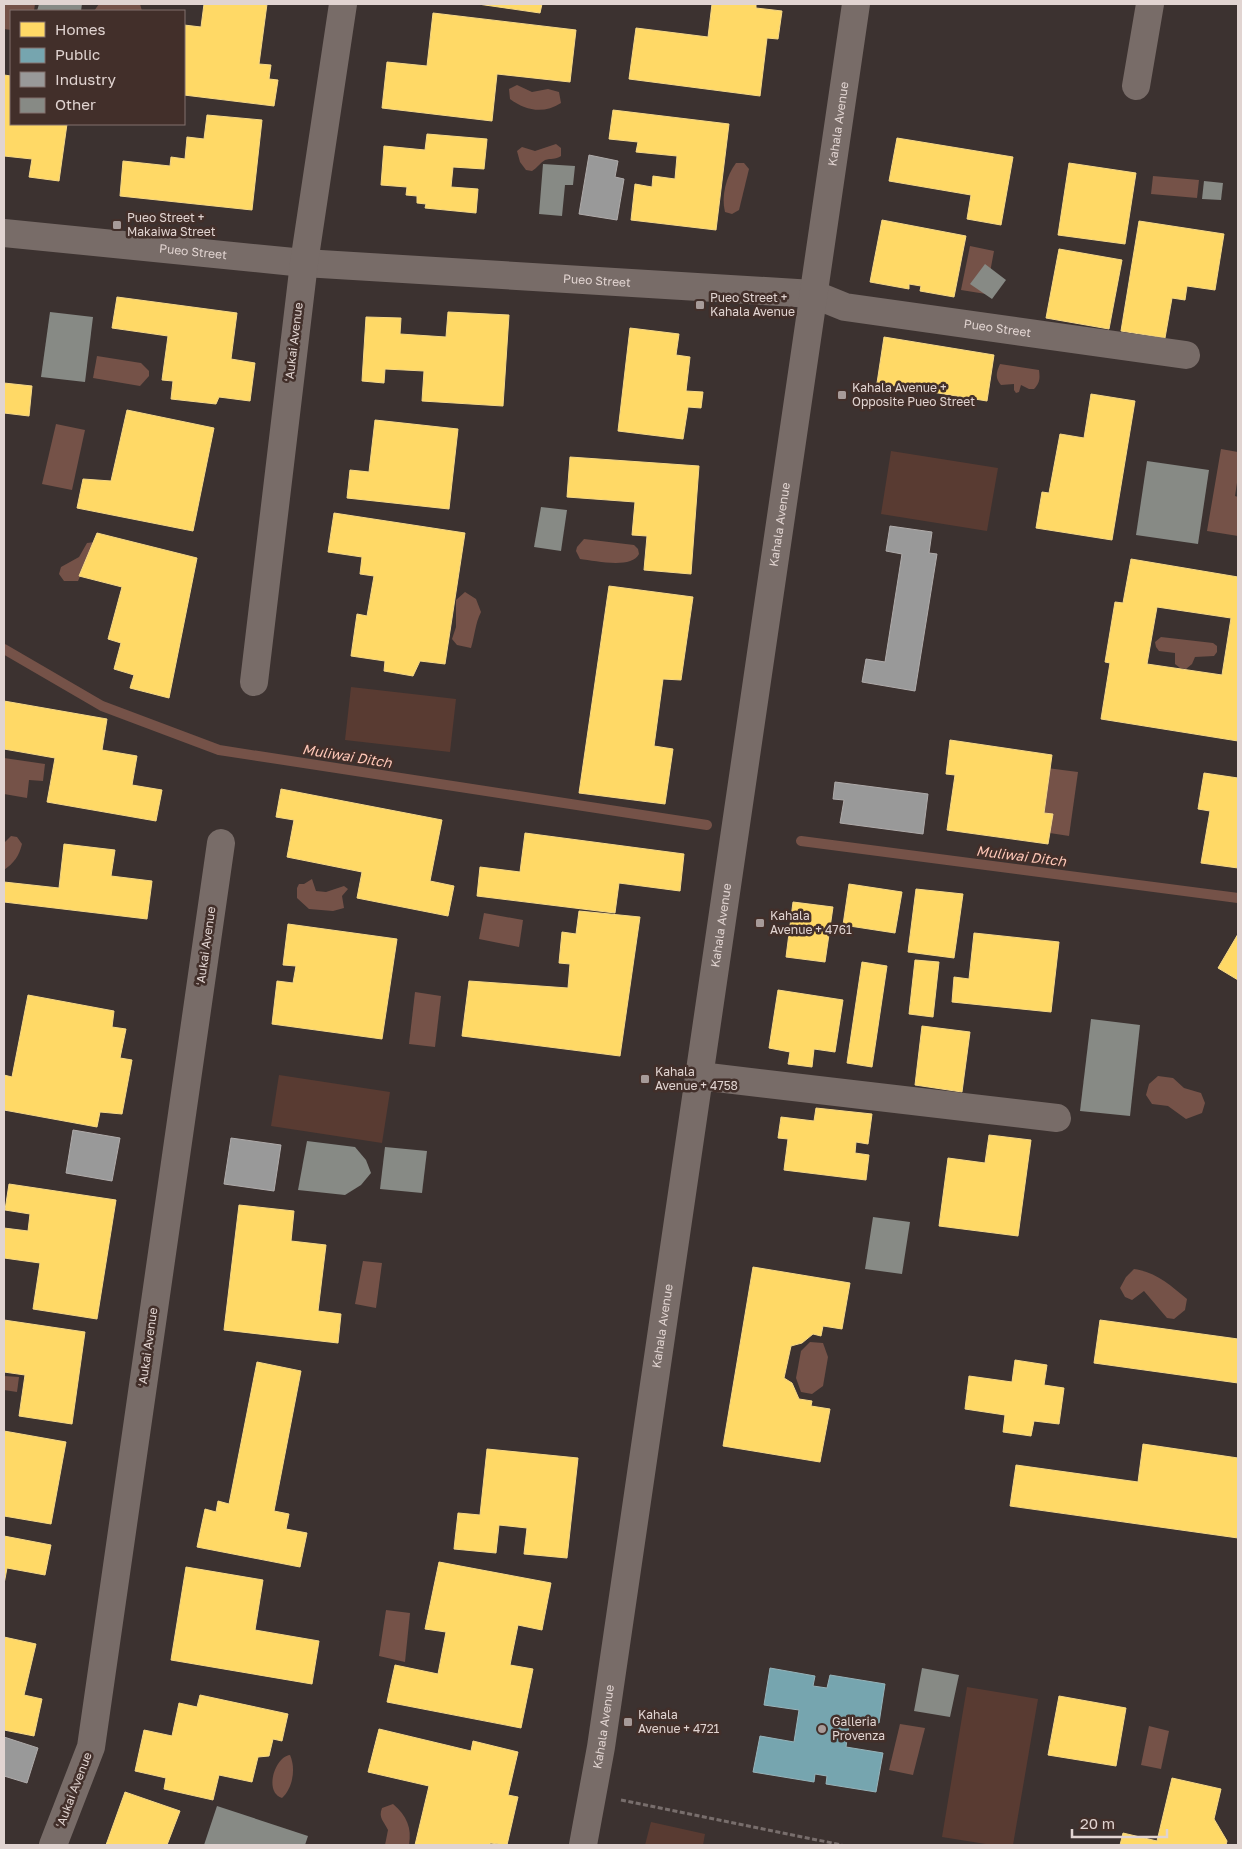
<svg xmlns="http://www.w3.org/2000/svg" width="1242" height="1849" viewBox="0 0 1242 1849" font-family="'Golos Text',sans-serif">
<rect width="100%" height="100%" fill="#3c3230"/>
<g fill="#593b32">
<path d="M891 451 998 468 987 531 881 514Z"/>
<path d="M351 687 456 699 450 752 345 740Z"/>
<path d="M279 1075 390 1092 382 1143 271 1126Z"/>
<path d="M967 1687 1038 1699 1013 1845H992L942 1837Z"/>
<path d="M651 1822 705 1834 703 1845H645Z"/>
</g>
<g fill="#755248">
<path d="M4 4H35L34 11H11V30L4 29Z"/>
<path d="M99 4H140L142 11H94Z"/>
<path d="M517 85 532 92 548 89 559 92 561 103C544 114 526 111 510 99L509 89Z"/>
<path d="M556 144 561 148V156C555 160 551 158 545 160 540 163 537 168 532 171L526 170 520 162 517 151 522 147 535 151Z"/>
<path d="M736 163H744L749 169 739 210 732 214 725 212C721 197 726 176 736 163Z"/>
<path d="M1153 176 1199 180 1197 198 1151 194Z"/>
<path d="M970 246 994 251 986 294 961 290Z"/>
<path d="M97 356 141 363 149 371V376L140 386 93 378Z"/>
<path d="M1000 364 1039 370C1040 378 1040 383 1034 389H1029L1021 385 1019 392 1016 393 1014 390V384L1001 385C995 378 996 373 1000 364Z"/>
<path d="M56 424 85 430 72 490 42 484Z"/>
<path d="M1221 449 1238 452V476L1235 496 1238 497V536L1207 531Z"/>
<path d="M584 539 634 545 638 549 639 554C632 569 596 561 580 559L576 551 577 547Z"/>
<path d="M95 542 78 581H64L59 574 61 567 79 557 87 543Z"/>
<path d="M465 592 476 599 481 612C475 624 475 635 471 648L457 645 452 639 456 627V600Z"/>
<path d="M1161 637 1213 643 1217 646V652L1214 656 1195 657 1192 664 1186 669 1180 668 1175 664V653L1159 651 1156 647 1155 642Z"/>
<path d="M4 758 45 764 43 781 29 780 27 798 4 794Z"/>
<path d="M1047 768 1078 772 1069 836 1037 831Z"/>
<path d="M11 836 17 837 22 844C19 856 14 863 4 870V843Z"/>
<path d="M312 879 316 891 326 892 344 886 348 889 342 896 344 908 333 911 309 909 297 898V888L299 884H304Z"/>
<path d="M484 913 523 920 519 947 479 939Z"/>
<path d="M415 992 441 996 435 1047 409 1044Z"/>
<path d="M1158 1076 1173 1078 1184 1088 1201 1093 1205 1103 1202 1113 1186 1119 1168 1106 1152 1104 1146 1095 1149 1084Z"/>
<path d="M363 1261 382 1263 376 1308 355 1304Z"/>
<path d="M1134 1269C1156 1272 1170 1285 1187 1299L1185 1310 1174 1319 1167 1318 1144 1291 1132 1300 1125 1297 1120 1288 1126 1277Z"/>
<path d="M810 1342 823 1343 828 1357 823 1386 812 1394 801 1392 796 1378 801 1351Z"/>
<path d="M4 1376 19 1377 17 1392 4 1390Z"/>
<path d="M386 1610 410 1613 405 1662 379 1656Z"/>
<path d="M900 1724 925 1728 913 1775 889 1770Z"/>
<path d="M1149 1726 1169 1731 1161 1769 1141 1765Z"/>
<path d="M290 1755C296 1768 293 1788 282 1798 264 1793 274 1757 290 1755Z"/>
<path d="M393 1804C407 1816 412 1828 409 1845H385L388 1830C384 1821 378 1818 382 1808Z"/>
</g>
<g fill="#ffd966" stroke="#f6d886" fill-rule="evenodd">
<path d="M204 4H267L259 64 271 65 269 79 278 80 274 106 184 95V25L201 27Z"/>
<path d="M478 4H542L540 13Z"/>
<path d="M712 4H756V8L782 11 778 39 767 38 760 96 629 79 636 28 708 37Z"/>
<path d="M433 13 576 30 570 82 497 74 492 121 382 108 387 62 427 66Z"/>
<path d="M4 75 11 76V124H67L59 181 29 177 32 159 4 156Z"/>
<path d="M613 110 729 124 716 230 631 220 635 184 652 187 653 176 675 179 677 156 636 152 638 142 609 139Z"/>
<path d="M207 115 262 120 252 210 120 196 123 161 170 166 171 157 185 159 187 137 204 139Z"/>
<path d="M427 134 487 139 484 169 453 167 451 187 478 189 476 213 425 208 426 204 417 203V196L406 195 407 187 381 185 384 146 425 150Z"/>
<path d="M897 138 1013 157 1001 225 967 219 971 195 889 181Z"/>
<path d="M1069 163 1136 173 1125 244 1058 235Z"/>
<path d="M882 220 966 236 954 297 920 291 921 286 909 284V289L870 282Z"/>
<path d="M1139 221 1224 234 1215 290 1187 286 1185 300 1172 298 1165 338 1121 331Z"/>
<path d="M1059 249 1122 260 1109 329 1046 318Z"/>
<path d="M117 297 237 313 231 359 255 363 250 401 219 397 216 404 171 399 173 381 162 380 168 336 112 328Z"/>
<path d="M448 312 509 315 503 406 422 401 424 371 385 369 384 383 362 381 366 317 401 318 400 334 446 337Z"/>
<path d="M630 328 679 334 676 355 690 357 686 391 703 392 701 408 688 407 683 439 618 431Z"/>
<path d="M884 337 994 355 987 401 877 383Z"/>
<path d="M4 383 32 386 29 416 4 413Z"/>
<path d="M1091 394 1135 401 1112 540 1036 528 1042 492 1049 493 1060 434 1084 438Z"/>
<path d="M127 410 214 428 193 531 77 508 83 479 111 481Z"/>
<path d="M375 420 458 429 449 509 347 498 350 470 369 472Z"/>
<path d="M570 457 699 466 691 574 644 570 647 536 632 535 635 502 567 497Z"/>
<path d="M334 513 465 533 445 664 420 661 413 676 384 671 385 661 351 656 357 614 367 616 374 576 360 574 362 557 328 552Z"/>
<path d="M97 533 197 558 169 698 130 688 134 675 114 669 121 643 108 639 122 587 79 576Z"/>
<path d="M1131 559 1238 577V741L1101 719 1110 663 1105 662 1115 602 1123 603ZM1157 607 1231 618 1222 675 1147 664Z"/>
<path d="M609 586 693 597 681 680 663 679 654 746 673 749 665 804 579 793Z"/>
<path d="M4 701 107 719 102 750 137 756 132 785 162 790 156 821 47 802 55 758 4 749Z"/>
<path d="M950 740 1052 755 1044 813 1053 814 1048 844 947 830 955 775 946 774Z"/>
<path d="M1204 773 1238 778V868L1201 863 1210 811 1198 809Z"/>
<path d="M281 789 442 820 430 881 454 886 448 916 357 898 362 872 287 857 294 820 276 817Z"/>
<path d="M525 833 684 854 680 891 619 883 615 913 477 896 480 867 520 872Z"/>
<path d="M64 844 115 850 111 876 152 881 147 919 4 902V882L59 888Z"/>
<path d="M849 884 902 892 895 933 843 925Z"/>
<path d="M916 889 963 894 954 958 908 952Z"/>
<path d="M793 902 833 907 825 962 786 957Z"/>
<path d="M579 911 640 917 620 1056 462 1036 469 981 568 988 570 964 559 963 562 932 576 934Z"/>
<path d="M288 924 397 939 382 1039 272 1024 277 981 293 983 296 966 283 965Z"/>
<path d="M974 933 1059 942 1051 1012 952 1002 954 977 969 979Z"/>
<path d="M1238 934V980L1218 968Z"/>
<path d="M915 960 939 962 933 1017 909 1014Z"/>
<path d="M862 962 887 966 872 1067 847 1063Z"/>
<path d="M778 990 843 1000 835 1052 814 1049 812 1067 788 1064 790 1052 769 1048Z"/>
<path d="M28 995 114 1011 112 1027 126 1029 120 1058 132 1060 122 1114 100 1112 97 1127 4 1110V1075L12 1077Z"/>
<path d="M922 1026 970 1032 962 1092 915 1085Z"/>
<path d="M816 1108 872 1114 868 1144 856 1142 855 1153 869 1155 866 1180 784 1170 788 1139 778 1138 781 1117 814 1121Z"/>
<path d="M989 1135 1031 1140 1018 1236 939 1226 948 1158 985 1163Z"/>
<path d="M9 1184 116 1200 97 1319 33 1309 40 1263 4 1258V1228L28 1231 30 1214 5 1210Z"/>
<path d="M239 1205 294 1211 291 1241 326 1245 318 1311 341 1314 338 1343 224 1330Z"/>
<path d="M753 1267 850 1283 842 1329 823 1326 821 1336 813 1334 802 1343 791 1346 784 1378 792 1383 799 1399 812 1401 811 1406 830 1409 820 1462 723 1446Z"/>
<path d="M4 1320 85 1332 72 1424 19 1416 25 1375 4 1372Z"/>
<path d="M1100 1320 1238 1339V1383L1094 1363Z"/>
<path d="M1015 1360 1047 1365 1044 1385 1064 1388 1059 1424 1034 1421 1031 1436 1003 1432 1005 1415 965 1409 969 1376 1012 1382Z"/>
<path d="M257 1362 301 1371 274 1511 289 1514 286 1529 307 1533 300 1567 197 1547 205 1509 216 1512 218 1501 229 1504Z"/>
<path d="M4 1431 66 1442 51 1524 4 1516Z"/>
<path d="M1143 1444 1238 1458V1538L1010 1506 1016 1465 1138 1482Z"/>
<path d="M487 1449 578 1458 567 1558 524 1554 527 1528 499 1525 496 1553 454 1549 458 1513 480 1515Z"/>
<path d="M4 1536 51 1545 45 1575 7 1568 4 1584Z"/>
<path d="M439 1562 551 1583 542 1630 518 1625 510 1665 533 1669 521 1728 387 1702 395 1665 438 1674 446 1632 425 1629Z"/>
<path d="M186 1567 263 1580 255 1630 319 1641 312 1684 171 1660Z"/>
<path d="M4 1637 36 1644 24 1695 42 1699 34 1736 4 1730Z"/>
<path d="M200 1695 288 1714 282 1741 273 1739 269 1756 258 1757 252 1782 219 1775 213 1800 164 1789 166 1778 135 1771 144 1730 172 1736 179 1703 197 1707Z"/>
<path d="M1059 1696 1126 1708 1116 1766 1048 1755Z"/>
<path d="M379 1729 471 1751 473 1741 518 1752 508 1795 518 1797 507 1845 490 1843V1845H415L429 1786 368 1772Z"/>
<path d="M1172 1778 1221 1789 1214 1819 1227 1841 1226 1845H1120L1123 1833 1157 1841Z"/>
<path d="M125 1792 180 1811 167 1845H106Z"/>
</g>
<path fill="#76a5af" stroke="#96b3b9" d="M770 1668 815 1676 813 1686 827 1688 830 1675 885 1684 879 1723 850 1718 846 1747 883 1753 876 1792 826 1784 827 1776 815 1774 814 1782 753 1772 760 1736 794 1742 799 1710 764 1705Z"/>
<g fill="#999" stroke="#afabaa">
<path d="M589 155 618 161 615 177 624 179 617 220 579 214Z"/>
<path d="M890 526 932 532 929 553 937 554 915 691 862 682 866 659 885 662 902 554 886 551Z"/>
<path d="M835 782 928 794 923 834 840 823 844 800 833 799Z"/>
<path d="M73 1130 120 1138 112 1181 66 1173Z"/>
<path d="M231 1138 281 1145 274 1191 224 1184Z"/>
<path d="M4 1737 38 1748 27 1783 4 1776Z"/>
</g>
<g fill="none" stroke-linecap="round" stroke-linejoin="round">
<g stroke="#755248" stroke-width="10">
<path d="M4 649 102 706 219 750 707 825"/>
<path d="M801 841 1238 898"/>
</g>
</g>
<g fill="#878a85">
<path d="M39 4H82L81 11H37Z"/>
<path d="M543 164 575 166 573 185H565L562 216 539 214Z"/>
<path d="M1204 181 1223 183 1221 200 1202 199Z"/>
<path d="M985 264 1006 280 992 299 970 284Z"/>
<path d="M50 312 93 317 85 382 41 377Z"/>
<path d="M1147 461 1209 470 1198 544 1136 535Z"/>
<path d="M541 507 567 510 561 551 534 547Z"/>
<path d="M1091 1019 1140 1025 1130 1116 1080 1111Z"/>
<path d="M307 1141 355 1147 366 1160 371 1173 361 1185 345 1195 298 1190Z"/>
<path d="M385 1147 427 1151 422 1193 380 1189Z"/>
<path d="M873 1217 910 1222 902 1274 865 1269Z"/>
<path d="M922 1668 959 1675 950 1717 914 1711Z"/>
<path d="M217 1806 308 1836 305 1845H204Z"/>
</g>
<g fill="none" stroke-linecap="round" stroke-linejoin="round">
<path stroke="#786e6c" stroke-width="3" stroke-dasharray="5 2.5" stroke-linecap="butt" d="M621 1800 842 1845"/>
<g stroke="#786c68" stroke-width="28">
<path d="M1136 86 1150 4"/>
<path id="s1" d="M4 233 304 263 813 294 845 307 1186 355"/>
<path d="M254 682 304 263 343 4"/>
<path d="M700 1076 1057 1118"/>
<path d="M53 1845 91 1747 221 843"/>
<path id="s2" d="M583 1845 601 1747 856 4"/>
</g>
</g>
<g fill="#a79b99" stroke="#422f2a" stroke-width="2">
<rect x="112" y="220" width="10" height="10" rx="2.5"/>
<rect x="695" y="300" width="10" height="10" rx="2.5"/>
<rect x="837" y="390" width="10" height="10" rx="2.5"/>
<rect x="755" y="918" width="10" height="10" rx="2.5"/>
<rect x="640" y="1074" width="10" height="10" rx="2.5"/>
<rect x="623" y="1717" width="10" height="10" rx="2.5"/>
<circle cx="822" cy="1729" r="5"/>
</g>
<g text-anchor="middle" stroke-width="5" stroke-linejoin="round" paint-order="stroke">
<g font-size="12" fill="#e1d4d1" stroke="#422f2a">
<text dy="4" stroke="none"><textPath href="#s2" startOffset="1740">Kahala Avenue</textPath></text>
<text dy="4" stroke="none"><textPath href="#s1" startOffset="190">Pueo Street</textPath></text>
<text dy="4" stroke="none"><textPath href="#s1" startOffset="595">Pueo Street</textPath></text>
<text dy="4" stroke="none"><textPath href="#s1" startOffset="1000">Pueo Street</textPath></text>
<text transform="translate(294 342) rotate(-83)" y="4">ʻAukai Avenue</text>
<text dy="4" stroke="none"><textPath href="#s2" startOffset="1335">Kahala Avenue</textPath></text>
<text dy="4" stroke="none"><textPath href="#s2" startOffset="930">Kahala Avenue</textPath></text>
<text transform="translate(206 946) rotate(-82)" y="4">ʻAukai Avenue</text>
<text dy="4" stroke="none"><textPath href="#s2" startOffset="525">Kahala Avenue</textPath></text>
<text transform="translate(148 1347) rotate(-82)" y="4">ʻAukai Avenue</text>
<text dy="4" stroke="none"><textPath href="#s2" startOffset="120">Kahala Avenue</textPath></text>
<text transform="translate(74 1790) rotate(-69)" y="4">ʻAukai Avenue</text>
</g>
<g font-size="12" fill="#e1d4d1" stroke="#422f2a" text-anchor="start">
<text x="127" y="222">Pueo Street +<tspan x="127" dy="14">Makaiwa Street</tspan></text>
<text x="710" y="302">Pueo Street +<tspan x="710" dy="14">Kahala Avenue</tspan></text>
<text x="852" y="392">Kahala Avenue +<tspan x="852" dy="14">Opposite Pueo Street</tspan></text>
<text x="770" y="920">Kahala<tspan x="770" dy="14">Avenue + 4761</tspan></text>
<text x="655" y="1076">Kahala<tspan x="655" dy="14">Avenue + 4758</tspan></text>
<text x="638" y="1719">Kahala<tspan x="638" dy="14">Avenue + 4721</tspan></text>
<text x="832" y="1726">Galleria<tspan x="832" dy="14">Provenza</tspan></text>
</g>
<g font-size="14" font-style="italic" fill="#fec7b7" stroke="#422f2a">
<text transform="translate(347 756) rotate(9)" y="5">Muliwai Ditch</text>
<text transform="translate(1021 856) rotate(7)" y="5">Muliwai Ditch</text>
</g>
</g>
<rect width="1242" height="1849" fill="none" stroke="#e1d4d1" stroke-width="10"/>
<rect x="10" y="10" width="175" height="115" fill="#422f2a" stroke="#82716d"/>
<rect x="20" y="22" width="25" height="15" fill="#ffd966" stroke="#82716d"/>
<text x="55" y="35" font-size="15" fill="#e1d4d1">Homes</text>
<rect x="20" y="48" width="25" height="15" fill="#76a5af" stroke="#82716d"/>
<text x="55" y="60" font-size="15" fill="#e1d4d1">Public</text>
<rect x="20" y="72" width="25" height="15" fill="#999999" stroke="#82716d"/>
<text x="55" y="85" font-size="15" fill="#e1d4d1">Industry</text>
<rect x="20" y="98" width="25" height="15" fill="#878a85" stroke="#82716d"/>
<text x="55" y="110" font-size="15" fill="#e1d4d1">Other</text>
<path d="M1072 1829v8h95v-8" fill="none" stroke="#e1d4d1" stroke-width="2.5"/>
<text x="1080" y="1829" font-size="15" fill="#e1d4d1" stroke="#422f2a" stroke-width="4" paint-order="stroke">20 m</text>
</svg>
